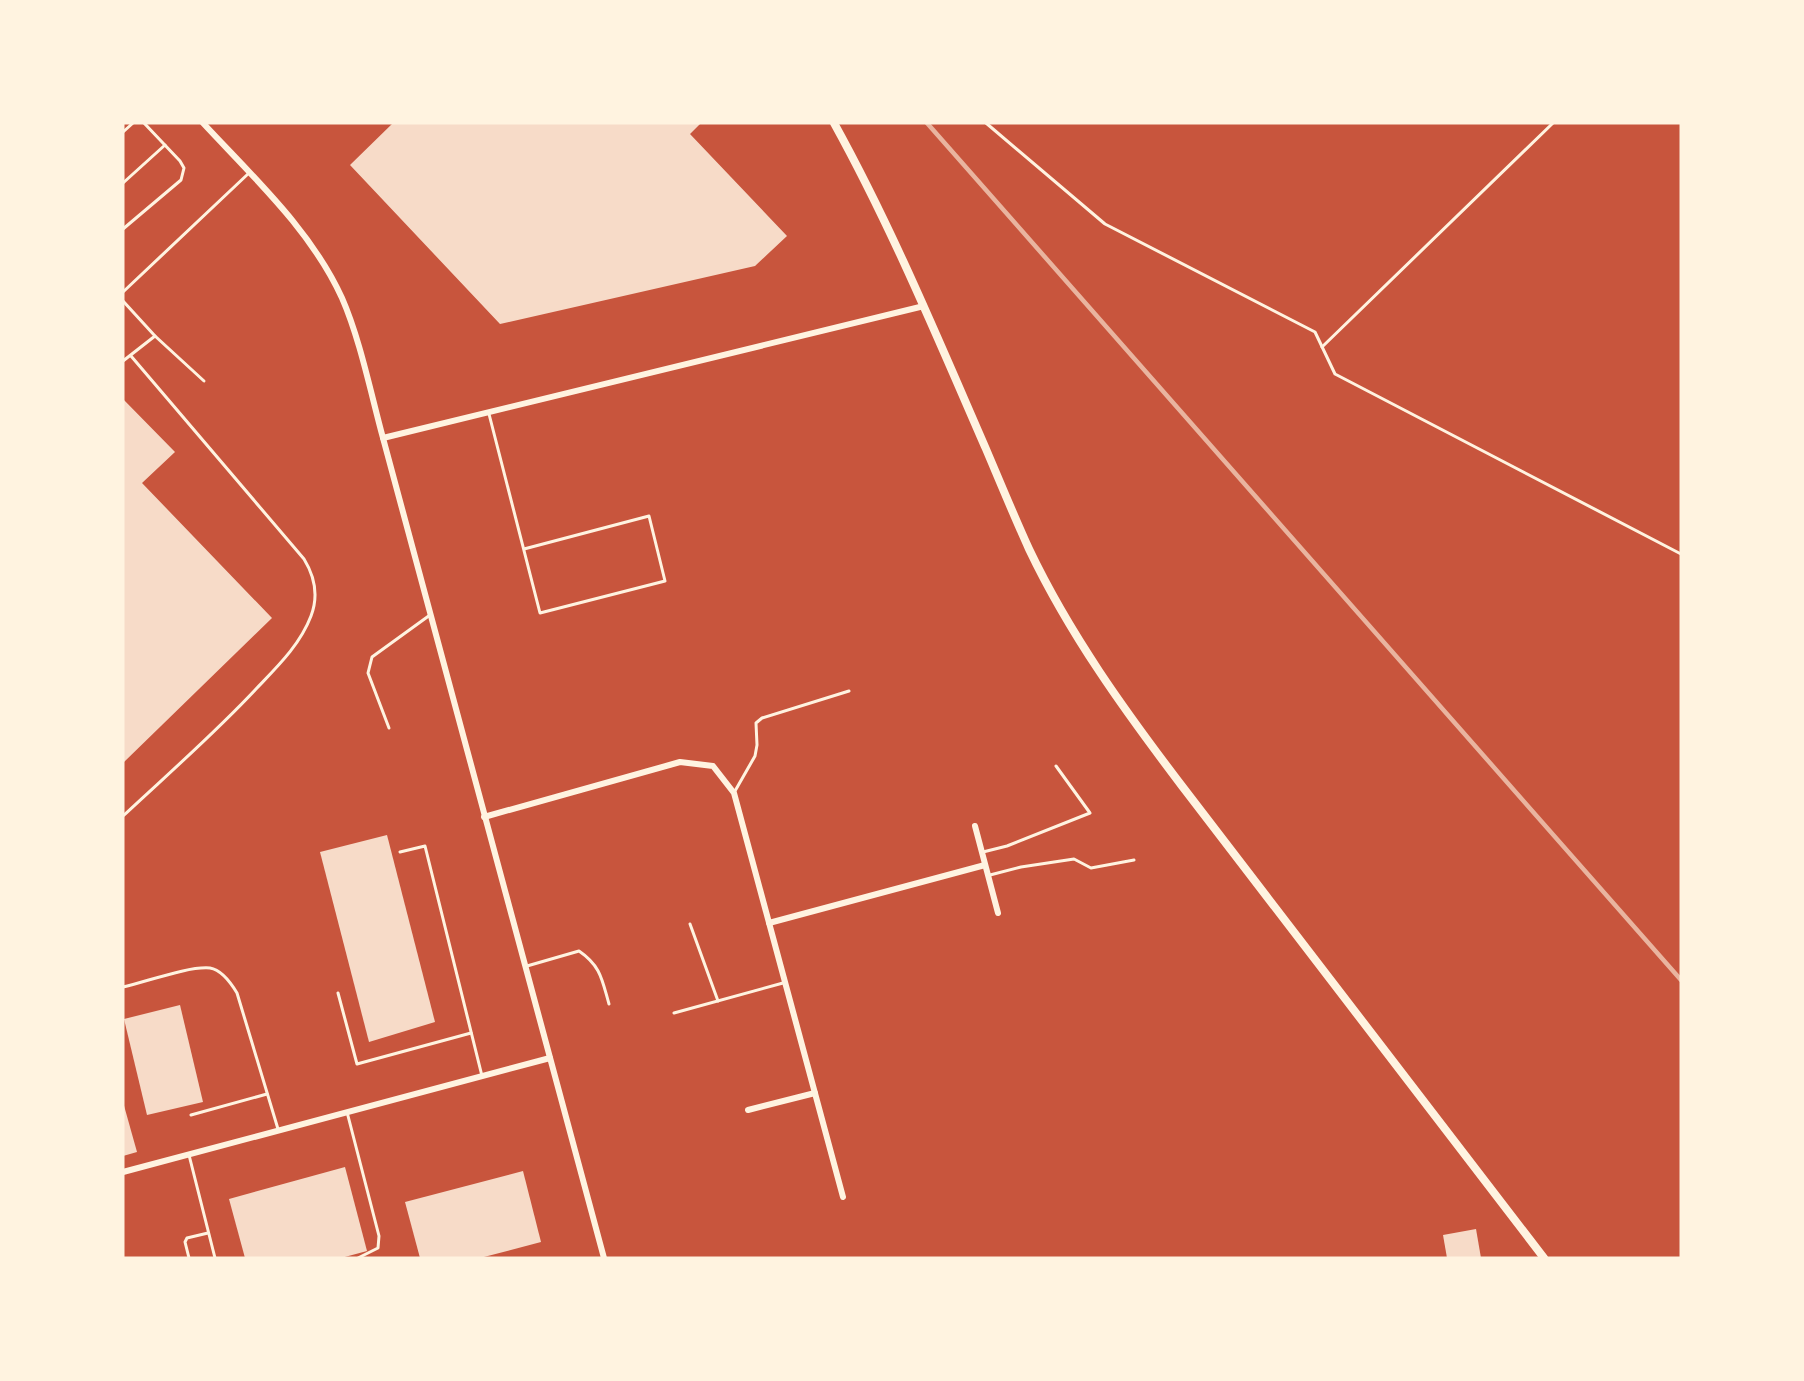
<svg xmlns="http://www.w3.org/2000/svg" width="1804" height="1381" viewBox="0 0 1804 1381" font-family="'Fira Sans Condensed',sans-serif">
<rect width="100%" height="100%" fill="#c8553d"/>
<g fill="#f7dbc8">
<path d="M393 123H701L690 134 787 236 755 266 500 324 350 165Z"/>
<path d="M123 399 175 452 142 483 272 618 123 763Z"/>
<path d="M387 835 435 1022 369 1042 320 852Z"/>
<path d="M180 1005 203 1102 147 1115 124 1019Z"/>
<path d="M123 1102 137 1152 123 1156Z"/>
<path d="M345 1167 367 1251 341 1258H245L229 1199Z"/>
<path d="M523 1171 541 1242 480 1258H420L405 1202Z"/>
<path d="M1476 1229 1481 1258H1447L1443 1235Z"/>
</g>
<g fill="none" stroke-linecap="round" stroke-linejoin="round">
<g stroke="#fff3e0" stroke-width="3">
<path d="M986 123 1105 224 1315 332 1335 374 1681 554"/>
<path d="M1322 347 1553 123"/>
</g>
<g stroke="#fff3e0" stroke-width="3">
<path d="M123 132 133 123"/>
<path d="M123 183 165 145"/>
<path d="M123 229 181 180 184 168 180 161 144 123"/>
<path d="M123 292 249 173"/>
<path d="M123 301 155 336 123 361"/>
<path d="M155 336 204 381"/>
<path d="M489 414 540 613 665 581 649 516 524 549"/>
<path d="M389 728 368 673 372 657 430 615"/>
<path d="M735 791 755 756 757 745 756 723 762 718 849 691"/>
<path d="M123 816C168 774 214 734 256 689 277 667 300 645 311 616 319 595 315 577 304 559L131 356"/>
<path d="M400 852 425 846 482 1076"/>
<path d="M983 852 1007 846 1090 813 1056 766"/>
<path d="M990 875 1021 867 1074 859 1091 868 1134 860"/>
<path d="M690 924 718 1001"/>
<path d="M527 966 579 951C601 966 602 980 609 1004"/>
<path d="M123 987C146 982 188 966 210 968 222 970 231 983 237 993L278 1129"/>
<path d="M338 993 357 1064 471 1033"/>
<path d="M674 1013 783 983"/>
<path d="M347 1112 379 1236 378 1248 358 1258"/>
<path d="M191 1115 267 1094"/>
<path d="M189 1155 215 1258"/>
<path d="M189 1258 185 1242 187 1238 208 1233"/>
</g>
<g stroke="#fff3e0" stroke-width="6">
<path d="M203 123C253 177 311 230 342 298 360 339 371 394 383 438L604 1258"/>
<path d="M383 438 924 306"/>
<path d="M484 817 680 762 713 766 734 793 843 1197"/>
<path d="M975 826 998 913"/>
<path d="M769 923 985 865"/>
<path d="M748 1110 815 1093"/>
<path d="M123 1172 550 1058"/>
</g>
<path stroke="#fff3e0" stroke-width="8" d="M834 123C892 228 938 339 986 449 1000 482 1014 516 1029 549 1070 635 1125 711 1182 786L1544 1258"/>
<path stroke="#e9b49f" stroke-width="4.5" d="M927 123 1681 980"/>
</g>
<rect width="1804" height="1381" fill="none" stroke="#fff3e0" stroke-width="249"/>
</svg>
